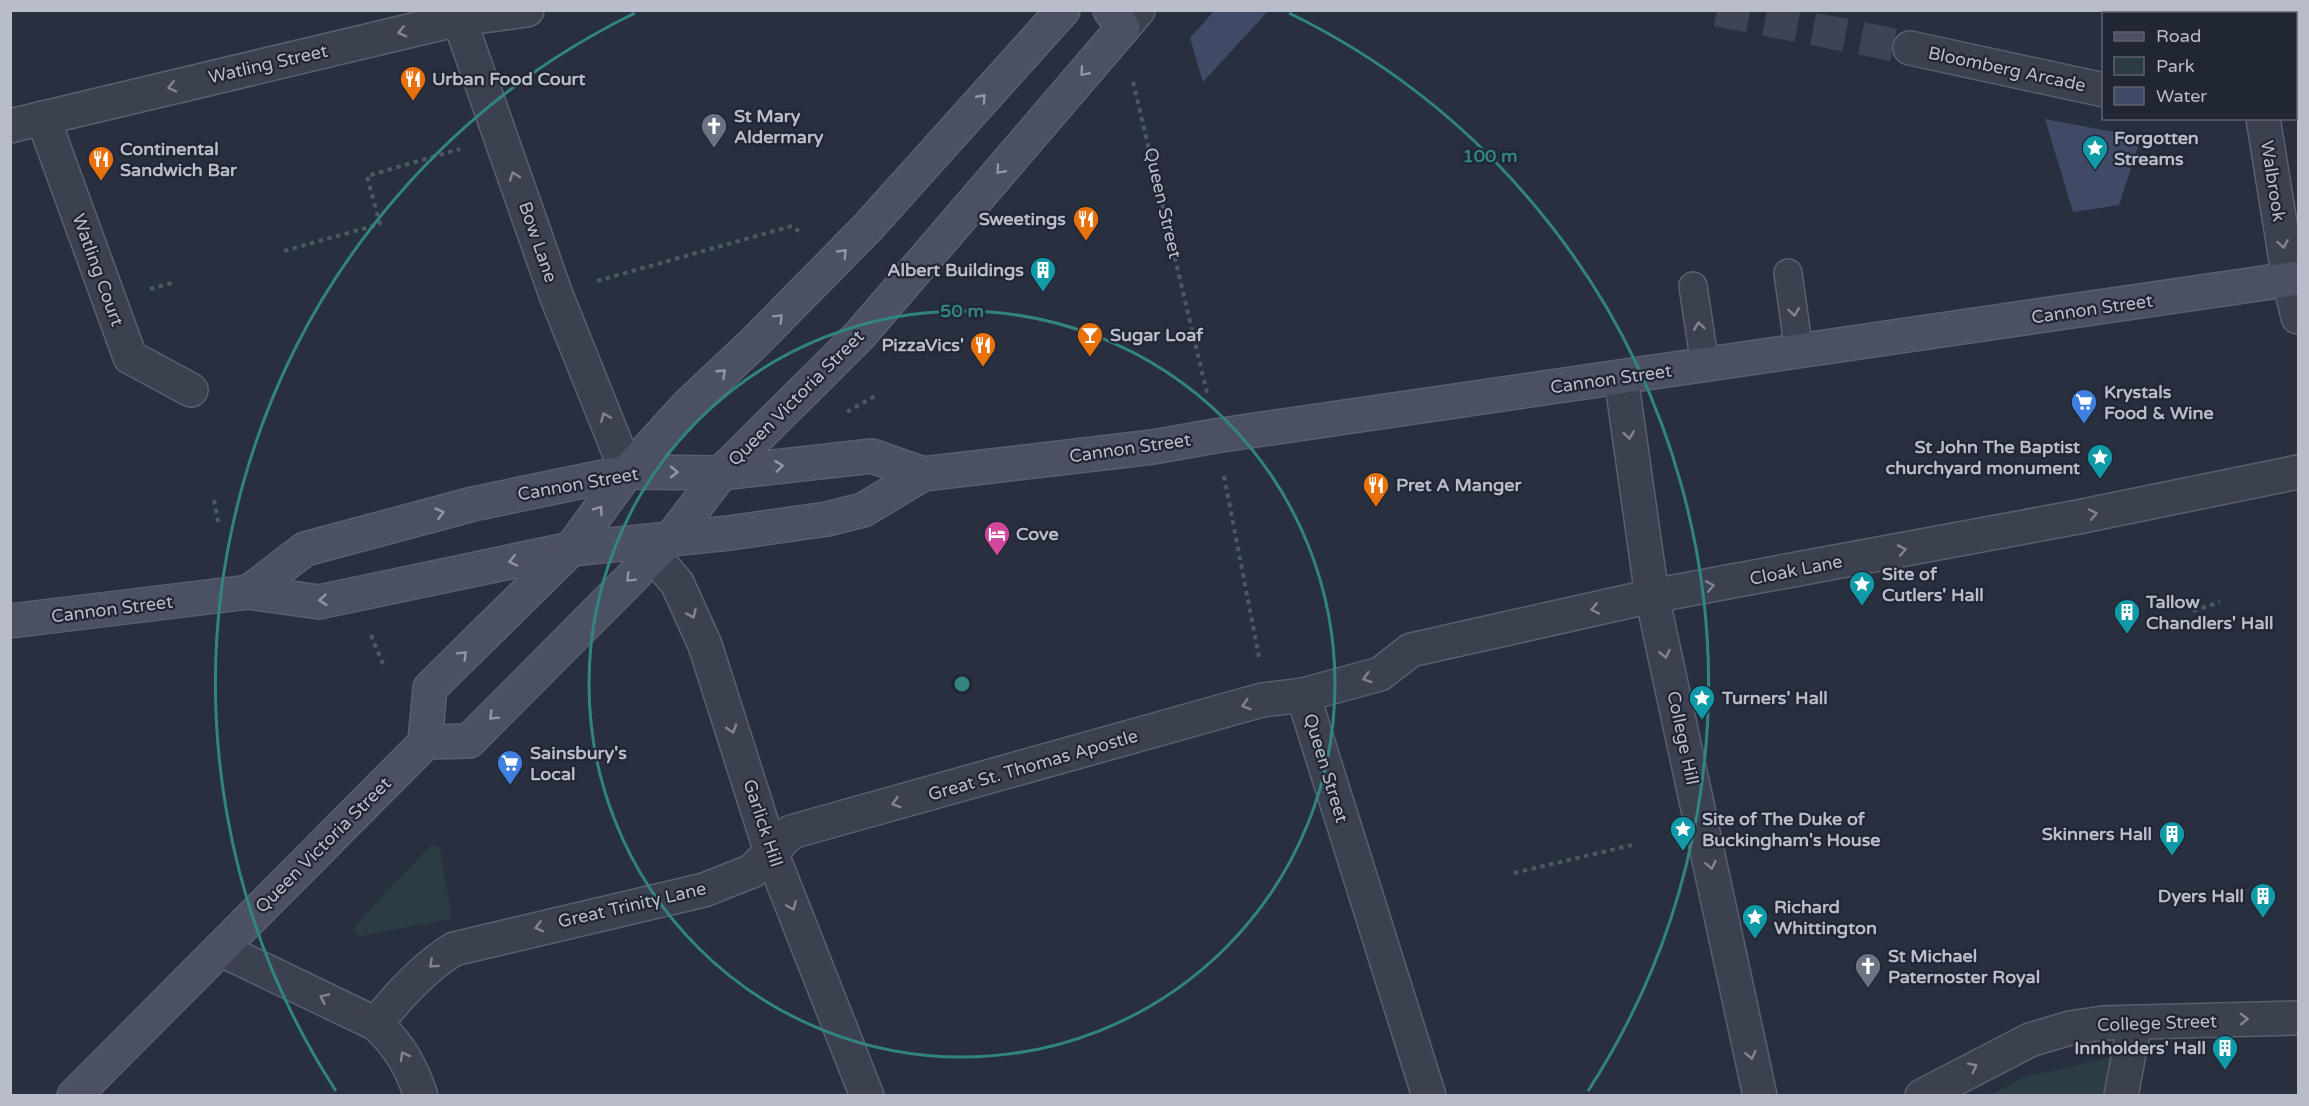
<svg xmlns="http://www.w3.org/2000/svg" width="2309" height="1106" viewBox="0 0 2309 1106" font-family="'Varela Round',sans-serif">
<rect width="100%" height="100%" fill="#282f3f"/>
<g fill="#2b3d42">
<path d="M436 845 440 849 451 912 450 919 361 936 355 932V926L430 846Z"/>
<path d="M2115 1056 2106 1095 1989 1096 2022 1078Z"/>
</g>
<g fill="#404a67">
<path d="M1214 11H1268L1203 82 1190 38Z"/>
<path d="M2045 119 2141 137 2119 205 2073 212Z"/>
</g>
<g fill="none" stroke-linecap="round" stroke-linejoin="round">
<path stroke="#3e4454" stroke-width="33" stroke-dasharray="33 16" stroke-linecap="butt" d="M1717 10 1910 48"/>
<g stroke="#5a5f6d" stroke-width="30">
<g id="lane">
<path d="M1788 273 1799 352"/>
<path d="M1693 286 1705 365"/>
</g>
</g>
<g stroke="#5a5f6d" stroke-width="36">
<g id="street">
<path d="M456 10 556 295 627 472"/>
<path d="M2248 10 2249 14"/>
<path d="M1123 28 1138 10"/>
<path d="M1910 48 2104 90"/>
<path d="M43 118 130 357 191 390"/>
<path d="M2263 118 2289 279 2298 317"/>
<path d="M10 126 459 19 527 10"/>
<path d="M1621 377 1652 596 1760 1096"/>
<path d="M653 555 677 583 705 645 771 852 867 1096"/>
<path d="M1303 695 1429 1096"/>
<path d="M220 949 376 1024C399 1045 411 1066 421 1096"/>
<path d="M376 1024C398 996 423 968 454 949L704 890 752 871 791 832 1262 700 1303 695 1380 674 1411 650 1652 596 2078 517 2298 472"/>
<path d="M1922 1096 2030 1040 2070 1028 2103 1023 2298 1018"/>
<path d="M2121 1096 2135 1022"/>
</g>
</g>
<g stroke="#5a5f6d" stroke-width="36">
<g id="secondary">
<path d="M249 592 305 549 473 504 627 472 721 473 872 456 923 474"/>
<path d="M10 621 249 592 319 602 571 549 729 533 827 519 863 510 923 474 1153 447 1215 436 2298 278"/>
<path d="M425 742 469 741 672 537 721 473 860 335 1123 28 1110 10"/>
<path d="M74 1096 419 749 425 742 430 688 571 549 627 472 688 405 756 341 869 226 1063 10"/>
</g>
</g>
<g stroke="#4b5a5f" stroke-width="4" stroke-dasharray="4.5 4.5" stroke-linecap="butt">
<path d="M1133 82 1207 393"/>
<path d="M284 251 380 224 367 176 460 149"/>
<path d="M597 281 792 226 801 233"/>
<path d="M150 289 175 282"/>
<path d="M847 412 875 396"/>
<path d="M1224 476 1259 657"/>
<path d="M214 500 219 526"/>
<path d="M2193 611 2220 602"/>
<path d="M371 635 383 664"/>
<path d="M1514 873 1632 845"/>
</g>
<use href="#lane" stroke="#3c4150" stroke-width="27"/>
<use href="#street" stroke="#3c4150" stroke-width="33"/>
<use href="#secondary" stroke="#4b5062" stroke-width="33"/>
</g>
<defs><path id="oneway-chevron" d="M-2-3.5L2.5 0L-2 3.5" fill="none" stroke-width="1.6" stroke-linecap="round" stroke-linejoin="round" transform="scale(1.5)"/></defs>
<g stroke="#818593">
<use href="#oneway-chevron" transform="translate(402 32) rotate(167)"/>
<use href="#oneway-chevron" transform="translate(172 87) rotate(167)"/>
<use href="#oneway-chevron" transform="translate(514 176) rotate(-109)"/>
<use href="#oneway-chevron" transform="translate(2283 244) rotate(80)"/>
<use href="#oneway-chevron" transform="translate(1794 312) rotate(82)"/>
<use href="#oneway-chevron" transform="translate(1699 326) rotate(-98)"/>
<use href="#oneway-chevron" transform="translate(605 417) rotate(-112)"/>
<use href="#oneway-chevron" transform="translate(1629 435) rotate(82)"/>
<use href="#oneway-chevron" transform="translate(2093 514) rotate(-12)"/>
<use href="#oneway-chevron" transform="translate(1902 550) rotate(-11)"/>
<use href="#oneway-chevron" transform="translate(1710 586) rotate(-11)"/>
<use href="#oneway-chevron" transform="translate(1595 609) rotate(168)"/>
<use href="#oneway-chevron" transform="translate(692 614) rotate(66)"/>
<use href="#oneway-chevron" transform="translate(1665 654) rotate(78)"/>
<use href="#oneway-chevron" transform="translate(1367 678) rotate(163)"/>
<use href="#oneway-chevron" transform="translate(1246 705) rotate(164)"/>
<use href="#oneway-chevron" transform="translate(732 729) rotate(72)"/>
<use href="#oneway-chevron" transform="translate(896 803) rotate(164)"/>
<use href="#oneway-chevron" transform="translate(1711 865) rotate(78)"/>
<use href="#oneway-chevron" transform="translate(792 906) rotate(68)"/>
<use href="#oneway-chevron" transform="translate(539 927) rotate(166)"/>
<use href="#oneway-chevron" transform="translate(433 964) rotate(138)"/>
<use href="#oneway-chevron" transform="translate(324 998) rotate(-155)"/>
<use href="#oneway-chevron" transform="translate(2244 1019) rotate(-1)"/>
<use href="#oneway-chevron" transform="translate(1751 1055) rotate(78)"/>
<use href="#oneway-chevron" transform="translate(404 1056) rotate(-119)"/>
<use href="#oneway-chevron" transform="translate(1973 1067) rotate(-27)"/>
</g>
<g stroke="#9297a6">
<use href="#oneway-chevron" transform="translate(1084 72) rotate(131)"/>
<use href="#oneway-chevron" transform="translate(982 98) rotate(-48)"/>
<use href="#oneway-chevron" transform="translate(1000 170) rotate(131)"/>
<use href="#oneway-chevron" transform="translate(843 253) rotate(-46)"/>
<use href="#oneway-chevron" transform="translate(779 318) rotate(-45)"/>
<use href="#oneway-chevron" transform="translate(722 373) rotate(-43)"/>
<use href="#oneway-chevron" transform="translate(779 466) rotate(-7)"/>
<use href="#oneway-chevron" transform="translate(674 472) rotate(1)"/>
<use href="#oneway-chevron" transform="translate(599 510) rotate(-54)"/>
<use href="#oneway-chevron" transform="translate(440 513) rotate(-15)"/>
<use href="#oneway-chevron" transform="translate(513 561) rotate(168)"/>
<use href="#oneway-chevron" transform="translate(630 578) rotate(135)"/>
<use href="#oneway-chevron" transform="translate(323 600) rotate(175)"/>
<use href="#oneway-chevron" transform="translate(463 655) rotate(-45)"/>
<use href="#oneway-chevron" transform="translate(493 716) rotate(135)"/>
</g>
<g fill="none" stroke="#318480" stroke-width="3">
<circle cx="962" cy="684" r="373"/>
<path d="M336 1091A747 747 0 0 1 635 13M1289 13A747 747 0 0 1 1588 1091"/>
</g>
<defs>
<g id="restaurant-pin" transform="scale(1.35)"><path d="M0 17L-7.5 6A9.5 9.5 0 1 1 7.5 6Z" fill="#e8710a" stroke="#212635"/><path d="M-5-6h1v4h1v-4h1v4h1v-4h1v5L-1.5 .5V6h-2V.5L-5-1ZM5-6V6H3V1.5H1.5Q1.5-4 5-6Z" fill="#fff"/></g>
<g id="church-pin" transform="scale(1.35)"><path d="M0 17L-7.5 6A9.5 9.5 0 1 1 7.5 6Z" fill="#6b7280" stroke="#212635"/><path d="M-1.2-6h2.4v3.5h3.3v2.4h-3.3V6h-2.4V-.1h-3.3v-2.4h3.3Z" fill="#fff"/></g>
<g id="sight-pin" transform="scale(1.35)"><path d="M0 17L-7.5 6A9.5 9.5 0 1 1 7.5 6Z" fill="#0f9aa8" stroke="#212635"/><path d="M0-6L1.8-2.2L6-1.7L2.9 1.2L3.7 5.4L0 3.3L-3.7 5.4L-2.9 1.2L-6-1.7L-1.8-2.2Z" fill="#fff"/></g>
<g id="building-pin" transform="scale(1.35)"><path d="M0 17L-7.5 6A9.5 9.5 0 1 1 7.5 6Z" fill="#0f9aa8" stroke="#212635"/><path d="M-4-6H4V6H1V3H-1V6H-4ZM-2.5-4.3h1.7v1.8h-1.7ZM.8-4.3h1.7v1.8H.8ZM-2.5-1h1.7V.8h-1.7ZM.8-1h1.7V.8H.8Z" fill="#fff"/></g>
<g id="bar-pin" transform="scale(1.35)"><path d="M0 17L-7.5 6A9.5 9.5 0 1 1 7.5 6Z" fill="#e8710a" stroke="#212635"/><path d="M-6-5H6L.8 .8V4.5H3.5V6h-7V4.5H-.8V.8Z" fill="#fff"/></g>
<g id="supermarket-pin" transform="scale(1.35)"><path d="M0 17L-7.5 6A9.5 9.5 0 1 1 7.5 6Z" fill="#3f7fe0" stroke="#212635"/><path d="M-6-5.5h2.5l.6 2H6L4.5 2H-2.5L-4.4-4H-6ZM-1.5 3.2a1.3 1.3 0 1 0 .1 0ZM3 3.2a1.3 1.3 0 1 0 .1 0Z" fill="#fff"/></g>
<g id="hotel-pin" transform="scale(1.35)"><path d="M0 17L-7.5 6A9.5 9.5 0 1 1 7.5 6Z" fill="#d1479c" stroke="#212635"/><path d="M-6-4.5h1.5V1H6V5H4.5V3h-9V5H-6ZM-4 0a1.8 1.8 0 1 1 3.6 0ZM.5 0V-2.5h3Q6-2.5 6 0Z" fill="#fff"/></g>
</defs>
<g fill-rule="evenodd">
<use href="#restaurant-pin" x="413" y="79"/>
<use href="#church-pin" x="714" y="126"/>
<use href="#sight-pin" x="2095" y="148"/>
<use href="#restaurant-pin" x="101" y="159"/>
<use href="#restaurant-pin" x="1086" y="219"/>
<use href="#building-pin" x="1043" y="270"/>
<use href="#bar-pin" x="1090" y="335"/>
<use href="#restaurant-pin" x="983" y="345"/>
<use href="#supermarket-pin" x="2084" y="402"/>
<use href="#sight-pin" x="2100" y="457"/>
<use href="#restaurant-pin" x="1376" y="485"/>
<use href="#hotel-pin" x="997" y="534"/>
<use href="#sight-pin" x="1862" y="584"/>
<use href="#building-pin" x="2127" y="612"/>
<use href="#sight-pin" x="1702" y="698"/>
<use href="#supermarket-pin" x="510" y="763"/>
<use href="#sight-pin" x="1683" y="829"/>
<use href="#building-pin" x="2172" y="834"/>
<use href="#building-pin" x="2263" y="896"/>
<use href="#sight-pin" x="1755" y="917"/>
<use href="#church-pin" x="1868" y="966"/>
<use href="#building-pin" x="2225" y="1048"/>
</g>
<g text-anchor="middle" stroke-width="4.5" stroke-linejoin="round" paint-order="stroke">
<g font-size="18" fill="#b9bdca" stroke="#212635">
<text transform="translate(268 64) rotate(-13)" y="6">Watling Street</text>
<text transform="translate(2007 69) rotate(12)" y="6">Bloomberg Arcade</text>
<text transform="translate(2273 181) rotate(81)" y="6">Walbrook</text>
<text transform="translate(1163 203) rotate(77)" y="6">Queen Street</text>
<text transform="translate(538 242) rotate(71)" y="6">Bow Lane</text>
<text transform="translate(98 270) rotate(70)" y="6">Watling Court</text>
<text transform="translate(2092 309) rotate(-8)" y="6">Cannon Street</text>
<text transform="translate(1611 379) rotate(-8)" y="6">Cannon Street</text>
<text transform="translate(796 398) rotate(-45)" y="6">Queen Victoria Street</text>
<text transform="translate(1130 448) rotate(-8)" y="6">Cannon Street</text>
<text transform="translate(578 484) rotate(-10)" y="6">Cannon Street</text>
<text transform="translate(1796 570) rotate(-11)" y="6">Cloak Lane</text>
<text transform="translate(112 609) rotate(-7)" y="6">Cannon Street</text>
<text transform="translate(1683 738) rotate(78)" y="6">College Hill</text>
<text transform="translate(1033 765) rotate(-16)" y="6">Great St. Thomas Apostle</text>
<text transform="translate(1326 768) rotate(73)" y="6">Queen Street</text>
<text transform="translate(763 823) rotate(72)" y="6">Garlick Hill</text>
<text transform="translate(323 845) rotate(-45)" y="6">Queen Victoria Street</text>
<text transform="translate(632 905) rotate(-13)" y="6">Great Trinity Lane</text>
<text transform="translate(2157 1023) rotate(-2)" y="6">College Street</text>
</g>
<g font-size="18" font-weight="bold" fill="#b9bdca" stroke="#212635" text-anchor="start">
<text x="432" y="85">Urban Food Court</text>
<text x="734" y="122">St Mary<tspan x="734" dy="21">Aldermary</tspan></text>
<text x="2114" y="144">Forgotten<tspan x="2114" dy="21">Streams</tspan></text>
<text x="120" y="155">Continental<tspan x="120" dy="21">Sandwich Bar</tspan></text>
<text x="1066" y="225" text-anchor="end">Sweetings</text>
<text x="1024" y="276" text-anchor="end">Albert Buildings</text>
<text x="1110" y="341">Sugar Loaf</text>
<text x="964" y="351" text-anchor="end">PizzaVics'</text>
<text x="2104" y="398">Krystals<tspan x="2104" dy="21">Food &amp; Wine</tspan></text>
<text x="2080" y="453" text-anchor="end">St John The Baptist<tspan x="2080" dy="21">churchyard monument</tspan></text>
<text x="1396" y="491">Pret A Manger</text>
<text x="1016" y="540">Cove</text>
<text x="1882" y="580">Site of<tspan x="1882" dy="21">Cutlers' Hall</tspan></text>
<text x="2146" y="608">Tallow<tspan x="2146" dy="21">Chandlers' Hall</tspan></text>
<text x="1722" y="704">Turners' Hall</text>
<text x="530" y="759">Sainsbury's<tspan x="530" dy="21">Local</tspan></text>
<text x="1702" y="825">Site of The Duke of<tspan x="1702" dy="21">Buckingham's House</tspan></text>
<text x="2152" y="840" text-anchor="end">Skinners Hall</text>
<text x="2244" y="902" text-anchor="end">Dyers Hall</text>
<text x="1774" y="913">Richard<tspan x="1774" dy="21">Whittington</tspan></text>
<text x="1888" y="962">St Michael<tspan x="1888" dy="21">Paternoster Royal</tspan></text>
<text x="2206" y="1054" text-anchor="end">Innholders' Hall</text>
</g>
</g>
<circle cx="962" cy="684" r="9" fill="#318480" stroke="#212635" stroke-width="3"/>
<g font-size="18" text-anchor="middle" font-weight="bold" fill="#318480" stroke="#212635" stroke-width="4.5" stroke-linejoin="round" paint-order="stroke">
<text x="1490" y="162">100 m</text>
<text x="962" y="317">50 m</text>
</g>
<rect width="2309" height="1106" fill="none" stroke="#b9bdca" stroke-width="24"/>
<rect x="2102" y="12" width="195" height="108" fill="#212635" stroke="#5e6271" stroke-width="1.5"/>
<rect x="2114" y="32" width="30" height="9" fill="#4b5062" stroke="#5e6271" stroke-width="1.5"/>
<text x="2156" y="42" font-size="18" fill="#b9bdca">Road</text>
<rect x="2114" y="57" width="30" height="18" fill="#2b3d42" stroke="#5e6271" stroke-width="1.5"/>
<text x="2156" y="72" font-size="18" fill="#b9bdca">Park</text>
<rect x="2114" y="87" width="30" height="18" fill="#404a67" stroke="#5e6271" stroke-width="1.5"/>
<text x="2156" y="102" font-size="18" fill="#b9bdca">Water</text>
</svg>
